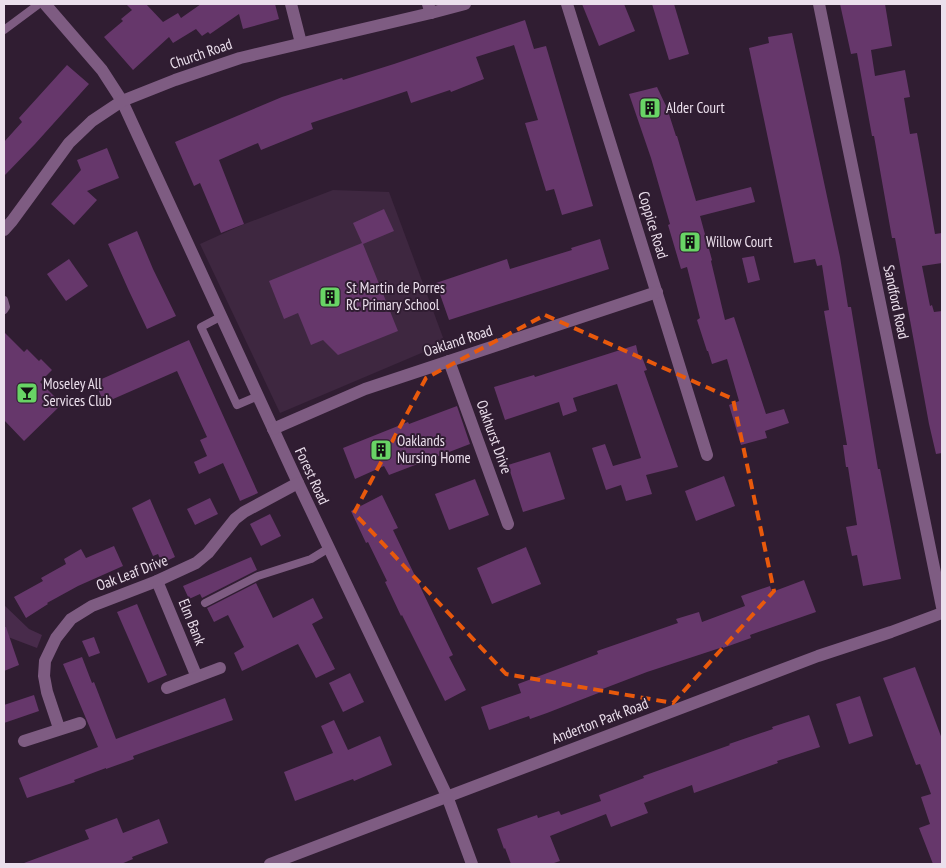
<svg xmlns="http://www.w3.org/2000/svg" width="946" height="868" viewBox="0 0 946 868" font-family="'PT Sans Narrow',sans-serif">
<rect width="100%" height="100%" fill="#301d32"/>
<path fill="#3e2740" d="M333 190 389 192 445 343 280 413 200 244 242 225Z"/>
<path fill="#482b4b" d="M4 605 29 629 42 635 37 648 8 637 4 638Z"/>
<g fill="#66376b">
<path d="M126 4H146L163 22 178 13 181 18 201 4H275L279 19 243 29 239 14 210 34 208 32 202 36 196 29 173 43 169 37 133 70 104 37 123 21 121 19 132 10Z"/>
<path d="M582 4H624L635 31 599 46Z"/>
<path d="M652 4H674L689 54 669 60Z"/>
<path d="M840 4H885L892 46 871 50 875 76 905 70 910 97 904 98 910 134 917 133 935 234 942 233V263L922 266 930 306 932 305 934 312 942 311V453L936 454 929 424 895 238H892L874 136H872L857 53 851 54Z"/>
<path d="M525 20 534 49 546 46 593 206 562 215 554 189 546 191 525 123 538 120 514 45 476 57 484 79 451 92 450 90 411 103 407 91 311 123 313 129 261 150 258 143 219 160 244 224 221 233 200 183 194 186 175 142 282 97 342 78 343 80 394 64Z"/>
<path d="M792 33 840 257 848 307H851L878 469H880L901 579 863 586 857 555 852 556 846 527 857 525 848 467H846L843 445H847L824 311 829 310 822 265 817 266 815 259 794 263 749 48 769 43 768 37Z"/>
<path d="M67 65 89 84 35 144 4 176V142L22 122 19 118Z"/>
<path d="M657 87 667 108 676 136H677L696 201 751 187 755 202 700 216 712 260 711 261 725 320 734 317 766 414 784 409 789 423 765 431 767 438 741 445 729 405 739 401 727 359 712 364 708 351H707L697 320 700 318 687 267 681 269 668 225 670 224 651 158 629 94Z"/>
<path d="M107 148 119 178 87 191 97 200 74 225 51 204 81 170 77 160Z"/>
<path d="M384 209 394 231 363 244 398 331 338 355 323 340 311 345 298 313 284 319 269 281 362 243 353 223Z"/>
<path d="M137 231 153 269 176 316 147 329 129 291 108 244Z"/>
<path d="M600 239 609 269 449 320 436 283 507 259 510 269 572 250 571 248Z"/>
<path d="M754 256 760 280 748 283 742 258Z"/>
<path d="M69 259 88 286 66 301 47 274Z"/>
<path d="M4 332 24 352 27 349 39 361 41 359 52 370 40 382 62 404 24 441 4 420Z"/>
<path d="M189 340 258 493 240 501 223 463 199 474 194 462 207 456 200 440 207 437 177 371 104 403 95 382Z"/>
<path d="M636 345 639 358 642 357 647 370 644 371 678 467 646 475 652 494 626 501 621 485 606 490 592 448 605 444 613 466 641 458 617 384 573 398 577 411 563 416 559 402 505 420 494 387 534 375 535 377Z"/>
<path d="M457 406 470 444 389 475 384 466 355 479 343 448 408 422 409 424Z"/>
<path d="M550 452 565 499 523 512 508 465Z"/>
<path d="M724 476 735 506 696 521 685 491Z"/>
<path d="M475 479 489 515 449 530 435 494Z"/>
<path d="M382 495 398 528 393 530 453 655 449 657 466 690 445 701 402 615 401 616 385 582 387 581 368 542 366 543 351 511Z"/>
<path d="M210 498 218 514 195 525 187 509Z"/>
<path d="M150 499 175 557 162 563 158 554 153 556 132 508Z"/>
<path d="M270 514 281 536 261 546 250 524Z"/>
<path d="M114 546 123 566 78 586 47 603 48 604 26 618 14 597 43 581 41 578 66 564 64 559 81 549 86 558Z"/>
<path d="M526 547 541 584 492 604 477 568Z"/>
<path d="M251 557 257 570 202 598 200 594 189 599 183 586Z"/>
<path d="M804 580 816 612 750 635 751 638 723 648V647L647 672 600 690 601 692 547 713 530 719 529 716 489 730 481 707 521 693 518 684 598 654 597 651 678 623 676 619 699 612 702 622 745 606 741 596 770 586 772 592Z"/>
<path d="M256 583 273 618 313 598 323 618 312 624 335 669 316 678 298 644 242 671 234 653 244 647 228 615 214 622 207 608Z"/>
<path d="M137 604 167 675 148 683 117 612Z"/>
<path d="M4 627H6L19 665 4 671Z"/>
<path d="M94 637 100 653 89 657 82 641Z"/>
<path d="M82 657 92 683 94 682 116 739 225 698 233 720 133 756 134 759 106 769V768L74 780 75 782 27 798 19 778 98 747 63 664Z"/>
<path d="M915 667 942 739V864H933L919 828 930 824 921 797 931 794 920 764 916 765 883 678Z"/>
<path d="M350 673 364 702 343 712 329 683Z"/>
<path d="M34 695 39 711 4 723V705Z"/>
<path d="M860 696 873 736 849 744 836 704Z"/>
<path d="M809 715 820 747 777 761 778 763 694 793 692 785 644 803 648 813 611 827 606 814 550 836 560 861 551 864H511L505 848 504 849 497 829 537 815 538 818 559 811 561 815 601 801 599 795 644 778 643 776 730 745 729 744 773 729 772 727Z"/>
<path d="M334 720 348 750 380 736 392 765 354 781 353 779 295 801 284 772 333 753 321 726Z"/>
<path d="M117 818 123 833 159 819 168 843 132 857 133 859 121 864H25L24 863 89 839 85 830Z"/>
</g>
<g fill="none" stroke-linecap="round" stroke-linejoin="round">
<g stroke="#7e5c82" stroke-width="8">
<path d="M4 30 39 4"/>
<path d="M4 300 6 307 4 310"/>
<path d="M222 316 201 327 237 405 258 396"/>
<path d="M205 603 258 576 311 559 329 548"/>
</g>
<g stroke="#7e5c82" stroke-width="12">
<path d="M45 4 102 70 122 101 298 483 447 796 472 864"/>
<path d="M291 4 301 43"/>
<path d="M428 4 431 13"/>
<path d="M567 4 707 455"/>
<path d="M819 4 942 607"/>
<path d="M449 361 508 524"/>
<path d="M273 429 365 389 657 292"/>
<path d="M157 581 196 675"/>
<path d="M167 688 220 668"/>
<path d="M59 728 47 692 44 676 45 661 56 638 71 619 92 606 157 581 196 563 208 553 235 519 244 512 298 483"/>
<path d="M24 741 80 723"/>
</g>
<g stroke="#7e5c82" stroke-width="12">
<path d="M4 230 12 221 69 143 92 121 122 101 175 80 240 58 431 13 465 4"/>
<path d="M270 864 818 656 891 632 942 613"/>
</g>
</g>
<path fill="none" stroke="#e8590c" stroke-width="4" stroke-dasharray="10 6" stroke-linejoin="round" d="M545 315 733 399 774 591 673 703 506 674 354 513 426 378Z"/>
<defs>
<g id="building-square" transform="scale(1.125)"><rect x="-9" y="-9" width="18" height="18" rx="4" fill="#68d465" stroke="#301d32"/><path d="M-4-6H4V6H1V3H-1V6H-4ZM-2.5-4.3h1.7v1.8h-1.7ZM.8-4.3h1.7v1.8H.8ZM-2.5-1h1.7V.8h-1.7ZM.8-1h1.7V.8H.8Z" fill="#111"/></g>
<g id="bar-square" transform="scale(1.125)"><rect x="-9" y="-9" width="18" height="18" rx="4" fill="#68d465" stroke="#301d32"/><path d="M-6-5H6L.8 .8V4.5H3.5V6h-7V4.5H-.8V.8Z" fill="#111"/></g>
</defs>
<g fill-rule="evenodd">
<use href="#building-square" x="650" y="108"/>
<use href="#building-square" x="690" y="242"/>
<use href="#building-square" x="330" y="297"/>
<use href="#bar-square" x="27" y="393"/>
<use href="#building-square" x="381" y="450"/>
</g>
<g text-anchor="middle" stroke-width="4" stroke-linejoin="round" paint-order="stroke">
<g font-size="15" fill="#ebdfec" stroke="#301d32">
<text transform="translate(201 54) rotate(-19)" y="5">Church Road</text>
<text transform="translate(653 225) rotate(73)" y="5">Coppice Road</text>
<text transform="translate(896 302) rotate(78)" y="5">Sandford Road</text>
<text transform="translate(458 341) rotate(-18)" y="5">Oakland Road</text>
<text transform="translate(494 437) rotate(70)" y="5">Oakhurst Drive</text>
<text transform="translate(312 476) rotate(65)" y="5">Forest Road</text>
<text transform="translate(132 573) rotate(-21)" y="5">Oak Leaf Drive</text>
<text transform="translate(192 622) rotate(68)" y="5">Elm Bank</text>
<text transform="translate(600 721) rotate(-21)" y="5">Anderton Park Road</text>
</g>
<g font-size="15" fill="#ebdfec" stroke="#301d32" text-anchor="start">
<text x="666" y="113">Alder Court</text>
<text x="706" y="247">Willow Court</text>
<text x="346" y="293">St Martin de Porres<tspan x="346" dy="17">RC Primary School</tspan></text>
<text x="43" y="389">Moseley All<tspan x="43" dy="17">Services Club</tspan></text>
<text x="397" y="446">Oaklands<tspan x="397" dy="17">Nursing Home</tspan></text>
</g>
</g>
<rect width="946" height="868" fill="none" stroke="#ebdfec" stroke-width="10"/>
</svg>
